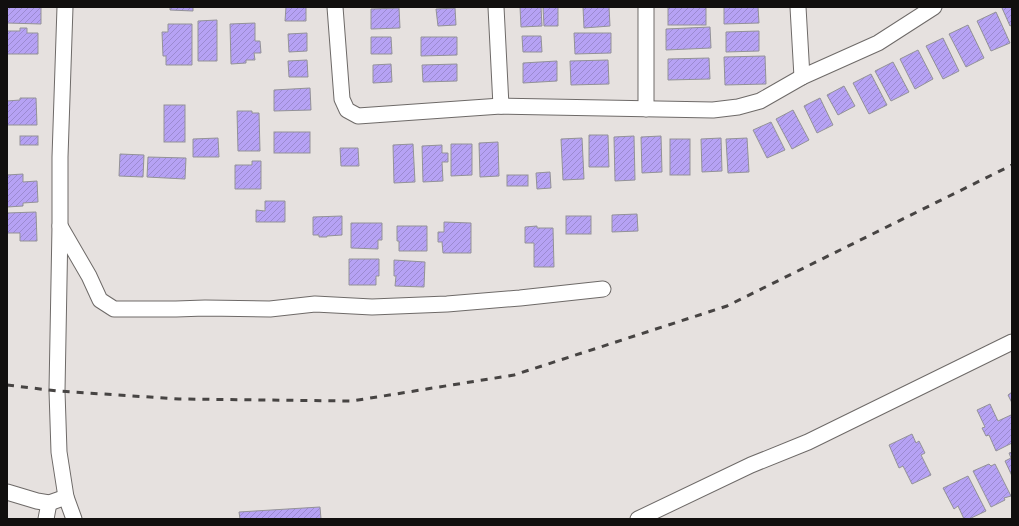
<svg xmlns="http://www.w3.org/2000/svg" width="1019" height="526" viewBox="0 0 1019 526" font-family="'Titillium Web',sans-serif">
<defs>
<pattern id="building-hatch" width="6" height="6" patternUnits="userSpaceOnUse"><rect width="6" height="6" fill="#b6a2f4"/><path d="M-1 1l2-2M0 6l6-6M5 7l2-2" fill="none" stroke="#9b8ad0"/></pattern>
</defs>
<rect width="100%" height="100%" fill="#e6e1df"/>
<g fill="url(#building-hatch)" stroke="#939297">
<path d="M7 7H41V24L7 23Z"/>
<path d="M170 7H193V11L170 10Z"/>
<path d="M286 7H306V21H285Z"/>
<path d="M520 7H541L542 26 521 27Z"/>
<path d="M543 7H558V26H544Z"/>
<path d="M583 7H609L610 26 584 28Z"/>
<rect x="668" y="7" width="38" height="18"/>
<path d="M724 7H758L759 23 724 24Z"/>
<path d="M1005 7H1012V25L1010 26 1002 8Z"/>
<path d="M399 8 400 28 371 29V9Z"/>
<path d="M455 8 456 25 438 26 436 9Z"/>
<path d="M996 12 1010 43 991 51 977 21Z"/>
<path d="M217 20V61H198V21Z"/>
<path d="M255 23V41H260L261 53H254L255 60H246V63L231 64 230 24Z"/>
<path d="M168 24H192V65H166V56H163L162 32H168Z"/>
<path d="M968 25 984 58 966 67 949 34Z"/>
<path d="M710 27 711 48 666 50V29Z"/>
<path d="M20 28H27V33H38V54H7V31H20Z"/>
<path d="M759 31V51L726 52V32Z"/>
<path d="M307 33V51L289 52 288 34Z"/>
<path d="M574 33H611V53L575 54Z"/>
<path d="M522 36H541L542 52H523Z"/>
<path d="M371 37H391L392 54H371Z"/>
<path d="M421 37H457V55L421 56Z"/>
<path d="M943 38 959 71 943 79 926 46Z"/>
<path d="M918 50 933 79 915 89 900 59Z"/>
<path d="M765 56 766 84 725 85 724 57Z"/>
<path d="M709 58 710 79 668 80V59Z"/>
<path d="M307 60 308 77H289L288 61Z"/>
<path d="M608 60 609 84 571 85 570 61Z"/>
<path d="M557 61V81L523 83V63Z"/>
<path d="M893 62 909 92 891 101 875 71Z"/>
<path d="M391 64 392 82 373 83V65Z"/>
<path d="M457 64V81L423 82 422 65Z"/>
<path d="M871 74 887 105 869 114 853 83Z"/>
<path d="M844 86 855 106 838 115 827 95Z"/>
<path d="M310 88 311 110 274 111V90Z"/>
<path d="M20 98H36L37 125H7V101L20 100Z"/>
<path d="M820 98 833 125 817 133 804 106Z"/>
<rect x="164" y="105" width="21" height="37"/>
<path d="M793 110 809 140 792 149 776 119Z"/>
<path d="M237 111H252V113H259L260 151H238Z"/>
<path d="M771 122 785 150 767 158 753 130Z"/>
<rect x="274" y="132" width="36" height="21"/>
<path d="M589 135H608L609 167H589Z"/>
<rect x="20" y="136" width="18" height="9"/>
<path d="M634 136 635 180 615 181 614 137Z"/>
<path d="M661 136 662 172 642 173 641 137Z"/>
<path d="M218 138 219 157H193V139Z"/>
<path d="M582 138 584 179 563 180 561 139Z"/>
<path d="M721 138 722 171 702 172 701 139Z"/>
<path d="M747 138 749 172 728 173 726 139Z"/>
<rect x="670" y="139" width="20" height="36"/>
<path d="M498 142 499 176 480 177 479 143Z"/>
<path d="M413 144 415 182 394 183 393 145Z"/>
<path d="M451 144H472V175L451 176Z"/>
<path d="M442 145V153H448V162H442L443 181 423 182 422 146Z"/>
<path d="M340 148H358L359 166H341Z"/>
<path d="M120 154 144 155 143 177 119 176Z"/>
<path d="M148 157 186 158 185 179 147 177Z"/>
<path d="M252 161H261V189H235V165H252Z"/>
<path d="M550 172 551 188 537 189 536 173Z"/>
<path d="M23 174V182L37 181 38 202 23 203V206L7 207V175Z"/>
<rect x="507" y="175" width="21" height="11"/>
<path d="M265 201H285V222H256V210L265 211Z"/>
<path d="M36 212 37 241H20V233H7V240V213Z"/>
<path d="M637 214 638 231 612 232V215Z"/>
<path d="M342 216V235L327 236V237H319V235H313V217Z"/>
<rect x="566" y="216" width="25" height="18"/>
<path d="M444 222 471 223V253H443L442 242H438V232H444Z"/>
<path d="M351 223H382V240H378V249L351 248Z"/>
<path d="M397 226H427V251H399V241H397Z"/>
<path d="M537 226V228H553L554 267H534V243H525V227Z"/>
<path d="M349 259H379V276H376V285H349Z"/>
<path d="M394 260 425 262 424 287 395 286 396 276H394Z"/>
<path d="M1012 392V403L1008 395Z"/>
<path d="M990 404 998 421 1011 415 1012 419V443L996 451 989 435 986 436 982 428 985 427 977 410Z"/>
<path d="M912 434 916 443 919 441 925 453 921 455 931 475 912 484 903 466 899 468 889 445Z"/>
<path d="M1012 452V476L1005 461 1011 458 1009 453Z"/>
<path d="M989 464 991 466 995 464 1011 496 1004 498 1005 500 991 507 973 471Z"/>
<path d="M968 476 986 511 969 519H964L958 506 954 509 943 488Z"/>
<path d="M320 507 321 519H240L239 512Z"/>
</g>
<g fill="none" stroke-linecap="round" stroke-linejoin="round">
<g stroke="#6e6a68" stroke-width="17">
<g id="minor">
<path d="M65 7 60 157V226L57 391 59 452 66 497 74 519"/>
<path d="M335 7 342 99 347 110 358 116 501 106 713 110 738 107 760 101 802 77 878 43 934 7"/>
<path d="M496 7 501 106"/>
<path d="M646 7V109"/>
<path d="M798 7 802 77"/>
<path d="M60 226 89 276 100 300 114 309H176L205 308 270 309 315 304 372 307 447 304 520 298 603 289"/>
<path d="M7 492 37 501 49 503 66 497"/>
<path d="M46 519 49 503"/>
<path d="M638 519 751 465 808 442 1012 342"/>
</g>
</g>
<use href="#minor" stroke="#fff" stroke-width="15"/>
<path stroke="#474443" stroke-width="3" stroke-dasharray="7 7" stroke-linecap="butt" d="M7 385 57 391 179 399 352 401 514 375 727 306 1012 165"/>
</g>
<rect width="1019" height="526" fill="none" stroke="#110f0e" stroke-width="16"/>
</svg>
